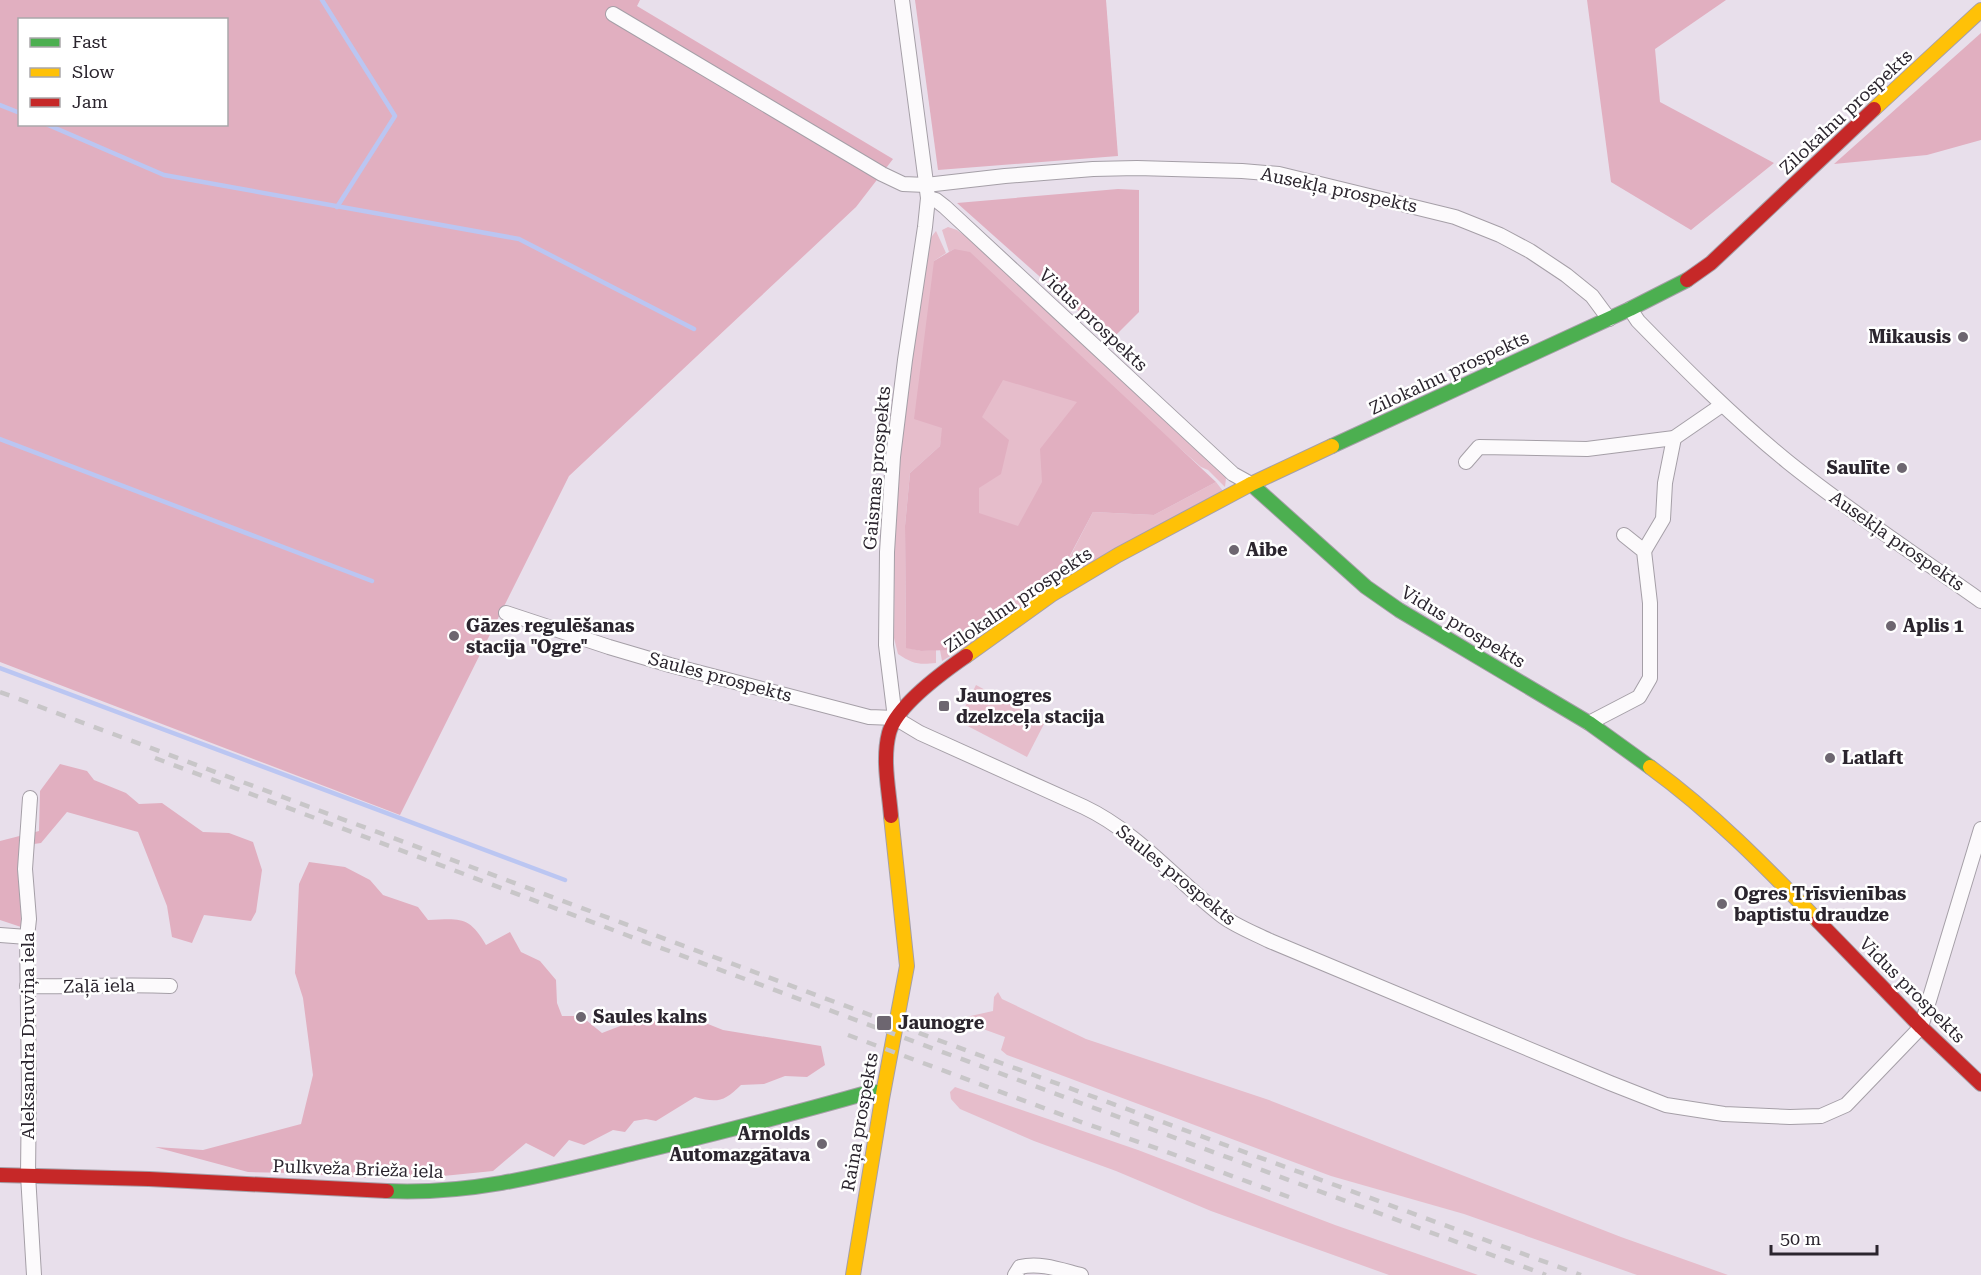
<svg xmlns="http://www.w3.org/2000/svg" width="1981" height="1275" viewBox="0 0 1981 1275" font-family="'Roboto Serif',serif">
<rect width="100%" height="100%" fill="#e8dfeb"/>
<g fill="#e6bdcb">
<path d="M948 227 957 230 968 238 1226 478 1225 487 1208 470 1201 467 954 249 949 252 942 230Z"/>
<path d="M936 231 946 253 934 261 943 428 940 446 910 473 905 526 906 647 921 651 936 650V663C919 665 913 664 898 654L894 638C895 580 893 521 898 463 903 389 918 314 929 240Z"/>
<path d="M1045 368 1140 442 996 545 956 522 976 374Z"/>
<path d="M1216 482 1223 491 942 661 940 650H947L1066 564 1093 512 1154 515Z"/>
<path d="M976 685 1045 722 1027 757 958 721Z"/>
<path d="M998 992 1002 999 1086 1039 1269 1100 1621 1237 1728 1275H1637L1464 1214 1331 1176 1007 1055 1001 1050 1005 1037 964 1022 966 1017 993 1011 994 997Z"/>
<path d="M955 1087 1138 1150 1335 1225 1478 1275H1389L1211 1211 1116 1171 1034 1141 960 1109 951 1099 950 1092Z"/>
</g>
<g fill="#e1afc0" fill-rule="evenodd">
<path d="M0 0H640L637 6 893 159 856 207 569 476 400 815 0 662ZM20 20H226V124H20Z"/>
<path d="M915 0H1106L1118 156 938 170Z"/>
<path d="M1587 0H1726L1655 49 1660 102 1774 163 1691 230 1611 182Z"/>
<path d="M1981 33V140L1927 155 1834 164Z"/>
<path d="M1118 189 1139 190V312L1111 340 957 203Z"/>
<path d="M954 249 970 252 1216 482 1154 515 1093 512 1066 563 947 650 921 651 906 648 905 526 910 473 940 446 942 428 914 419 934 261ZM1003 380 1077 402 1040 449 1042 482 1018 526 979 513V488L1001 474 1009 440 982 417Z"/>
<path d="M60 764 87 771 94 780 126 793 139 804 162 803 203 832 229 833 253 842 262 870 256 912 251 921 204 915 192 943 172 937 167 906 138 832 67 812 41 843 20 846 21 927 0 920V841L39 831 40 791Z"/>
<path d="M309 862 345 867 370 880 383 895 418 907 428 920C459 919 469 915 486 945L510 932 521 952 540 961 556 980 557 1003 562 1016H581L602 1033 628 1023 693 1018 723 1030 821 1046 825 1065 807 1077 785 1076 764 1084 741 1085C724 1102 717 1103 695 1097L656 1121 646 1119 634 1121 625 1132 613 1130 584 1145 569 1140 554 1157 526 1143 493 1171 423 1178H366L294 1173 248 1172 155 1147 203 1150 301 1124 313 1075 303 998 295 973 299 884Z"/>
</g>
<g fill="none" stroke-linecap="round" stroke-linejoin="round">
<g stroke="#bbc6f2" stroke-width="4.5">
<path d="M322 0 395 116 337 207"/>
<path d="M0 105 20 113"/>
<path d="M46 124 164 175 519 239 694 329"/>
<path d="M0 439 372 581"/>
<path d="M0 668 565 880"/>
</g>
<g stroke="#a59fa7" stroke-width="16">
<g id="street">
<path d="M613 14 882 174 903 184 926 185 1005 176 1093 169 1137 168 1242 171 1279 174 1455 217 1500 235 1530 251 1566 275 1592 296 1609 319"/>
<path d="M928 198 936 200 945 207 1233 474 1251 484"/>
<path d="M1630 309 1638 321C1686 370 1734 418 1788 462 1849 511 1916 555 1981 601"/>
<path d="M1466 462 1479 447 1587 449 1674 438 1722 405"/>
<path d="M1644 551 1663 519 1665 483 1674 438"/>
<path d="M506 613 609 647 670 665 869 717 895 718 920 733 1084 807C1137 832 1176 880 1221 915 1235 926 1254 933 1270 941L1610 1083 1666 1105 1724 1114 1790 1117 1821 1116 1846 1105 1921 1027 1981 829"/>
<path d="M895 718 886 645 887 552 893 457 905 360 925 227 928 198 902 0"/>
<path d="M1589 723 1639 697 1650 678V603L1644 551 1624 535"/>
<path d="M30 798 25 869 29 919 27 937 29 1084 28 1175 34 1275"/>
<path d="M0 935 27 937"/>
<path d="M27 986C75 987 122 984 170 986"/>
<path d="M1015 1275 1020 1267C1040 1262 1061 1270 1081 1275"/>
</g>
</g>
<g stroke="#a59fa7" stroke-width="16">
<g id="fast">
<path d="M1332 446 1630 309 1687 280"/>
<path d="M1251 484 1366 587 1399 610 1589 723 1650 767"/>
<path d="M387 1191C473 1195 553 1173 635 1153 714 1134 792 1114 870 1092H882"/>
</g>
</g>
<g stroke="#a59fa7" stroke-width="16">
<g id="slow">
<path d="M1874 109 1981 10"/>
<path d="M966 656 1051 595 1118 555 1251 484 1332 446"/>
<path d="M1650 767C1712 812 1765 866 1818 921"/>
<path d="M853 1275 882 1099 907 966 891 816"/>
</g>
</g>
<g stroke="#a59fa7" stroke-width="16">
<g id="jam">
<path d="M1687 280 1711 263 1874 109"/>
<path d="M891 816C889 790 882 760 889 733 896 706 943 672 966 656"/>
<path d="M1818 921 1921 1027 1981 1084"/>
<path d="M0 1175 149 1179 387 1191"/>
</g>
</g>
<use href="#street" stroke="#fcfafc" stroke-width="14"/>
<use href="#fast" stroke="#4caf50" stroke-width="14"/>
<use href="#slow" stroke="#ffc107" stroke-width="14"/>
<use href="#jam" stroke="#c62828" stroke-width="14"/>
<g stroke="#c8c6c8" stroke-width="4.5" stroke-dasharray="10 10" stroke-linecap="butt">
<path d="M0 692 897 1025 1581 1275"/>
<path d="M155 758 653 945 1546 1275"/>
<path d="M848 1035 1081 1122 1159 1149 1289 1197"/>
</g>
</g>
<g fill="#6d6670" stroke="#fff" stroke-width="2">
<circle cx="1963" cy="337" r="6"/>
<circle cx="1902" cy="468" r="6"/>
<circle cx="1234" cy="550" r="6"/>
<circle cx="1891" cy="626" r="6"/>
<circle cx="454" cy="636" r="6"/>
<rect x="938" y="700" width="12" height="12" rx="3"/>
<circle cx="1830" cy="758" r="6"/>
<circle cx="1722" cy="904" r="6"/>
<circle cx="581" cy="1017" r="6"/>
<rect x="876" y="1015" width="16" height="16" rx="3"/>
<circle cx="822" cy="1144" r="6"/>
</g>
<g text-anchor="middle" stroke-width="5" stroke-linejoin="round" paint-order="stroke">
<g font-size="18" fill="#2b252e" stroke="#fff">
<text transform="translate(1846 112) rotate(-43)" y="6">Zilokalnu prospekts</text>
<text transform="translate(1339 190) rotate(12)" y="6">Ausekļa prospekts</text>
<text transform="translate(1093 320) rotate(43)" y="6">Vidus prospekts</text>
<text transform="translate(1449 373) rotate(-25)" y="6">Zilokalnu prospekts</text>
<text transform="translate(877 468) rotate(-85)" y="6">Gaismas prospekts</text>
<text transform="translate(1897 541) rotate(35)" y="6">Ausekļa prospekts</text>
<text transform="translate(1018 600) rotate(-34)" y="6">Zilokalnu prospekts</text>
<text transform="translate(1463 627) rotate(31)" y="6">Vidus prospekts</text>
<text transform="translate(720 677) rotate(15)" y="6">Saules prospekts</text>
<text transform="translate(1176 875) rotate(39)" y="6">Saules prospekts</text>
<text transform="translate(99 986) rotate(-1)" y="6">Zaļā iela</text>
<text transform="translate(1912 990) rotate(45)" y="6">Vidus prospekts</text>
<text transform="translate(28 1036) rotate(-90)" y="6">Aleksandra Druviņa iela</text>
<text transform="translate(860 1122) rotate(-80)" y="6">Raiņa prospekts</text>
<text transform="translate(358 1169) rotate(2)" y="6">Pulkveža Brieža iela</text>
</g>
<g font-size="18" font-weight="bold" fill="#2b252e" stroke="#fff" text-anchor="start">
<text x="1951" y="343" text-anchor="end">Mikausis</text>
<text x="1890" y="474" text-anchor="end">Saulīte</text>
<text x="1246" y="556">Aibe</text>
<text x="466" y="632">Gāzes regulēšanas<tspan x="466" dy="21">stacija "Ogre"</tspan></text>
<text x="1903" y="632">Aplis 1</text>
<text x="956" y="702">Jaunogres<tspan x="956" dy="21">dzelzceļa stacija</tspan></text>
<text x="1842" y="764">Latlaft</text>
<text x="1734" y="900">Ogres Trīsvienības<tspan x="1734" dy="21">baptistu draudze</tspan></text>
<text x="593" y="1023">Saules kalns</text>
<text x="898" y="1029">Jaunogre</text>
<text x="810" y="1140" text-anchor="end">Arnolds<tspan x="810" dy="21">Automazgātava</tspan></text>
</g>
</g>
<rect x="18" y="18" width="210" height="108" fill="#ffffff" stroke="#aaa8ab" stroke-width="1.5"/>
<rect x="30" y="38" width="30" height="9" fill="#4caf50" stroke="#aaa8ab" stroke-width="1.5"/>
<text x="72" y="48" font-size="18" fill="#2b252e">Fast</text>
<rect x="30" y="68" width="30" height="9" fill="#ffc107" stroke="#aaa8ab" stroke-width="1.5"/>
<text x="72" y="78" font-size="18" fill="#2b252e">Slow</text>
<rect x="30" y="98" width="30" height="9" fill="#c62828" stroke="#aaa8ab" stroke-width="1.5"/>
<text x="72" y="108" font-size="18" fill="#2b252e">Jam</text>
<path d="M1771 1245v9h106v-9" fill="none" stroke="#2b252e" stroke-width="3"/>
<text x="1780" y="1245" font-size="18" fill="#2b252e" stroke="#ffffff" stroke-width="4.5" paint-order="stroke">50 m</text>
</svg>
